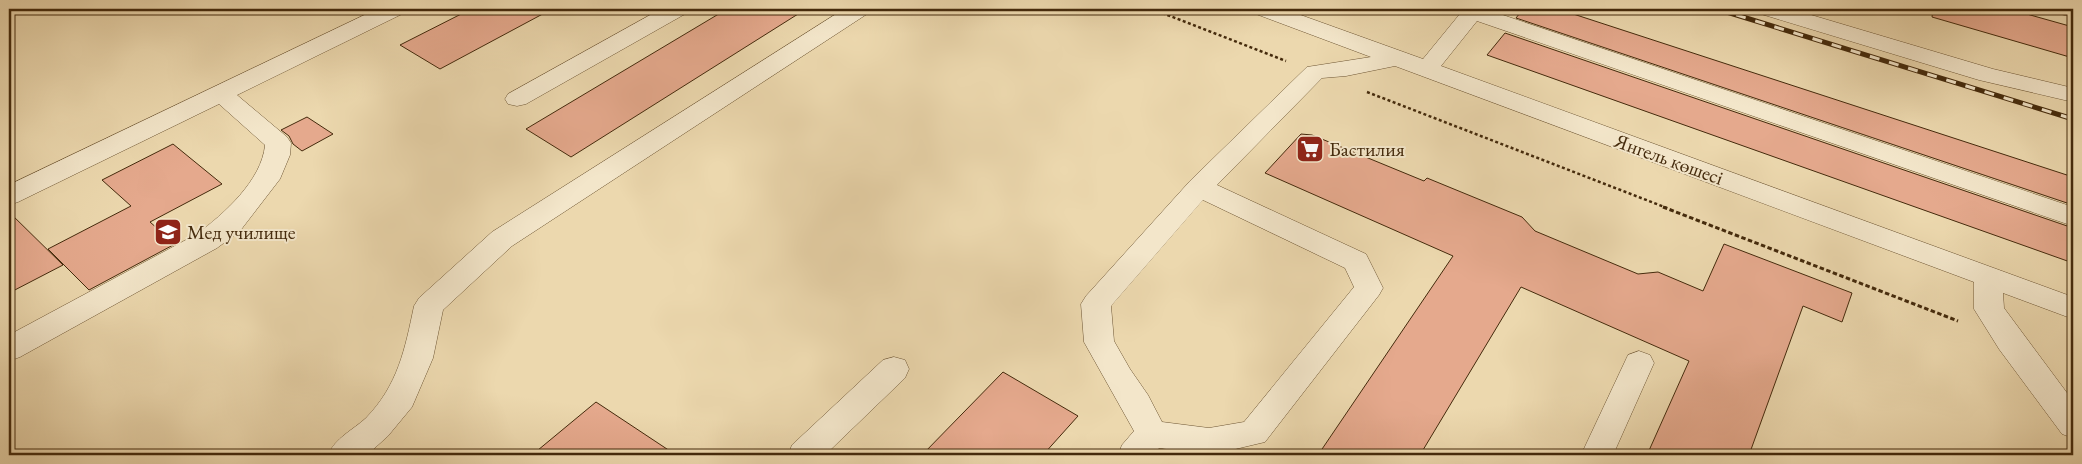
<svg xmlns="http://www.w3.org/2000/svg" width="2082" height="464" viewBox="0 0 2082 464" font-family="'EB Garamond',serif">
<rect width="100%" height="100%" fill="#ecd8ae"/>
<filter id="stains"><feTurbulence type="fractalNoise" baseFrequency=".004" numOctaves="4"/><feColorMatrix values="0 0 0 0 .2 0 0 0 0 .09 0 0 0 0 .02 0 0 0 .5 -.17"/></filter>
<radialGradient id="worn" r=".72"><stop offset=".6" stop-color="#630" stop-opacity="0"/><stop offset="1" stop-color="#630" stop-opacity=".3"/></radialGradient>
<g fill="#e5a98d" stroke="#442a0c">
<path d="M471 9H552L440 69 400 45Z"/>
<path d="M727 9H806L571 157 526 129Z"/>
<path d="M1523 9H1558L2073 177V205L1516 18Z"/>
<path d="M1933 9H2009L2073 27V58L1932 17Z"/>
<path d="M1505 33 2073 228V263L1487 55Z"/>
<path d="M307 117 333 134 302 151 293 144 289 136 281 130Z"/>
<path d="M1301 134 1312 135 1424 181 1427 178 1522 217 1535 231 1638 274 1658 272 1703 291 1724 244 1852 293 1842 322 1803 306 1749 455H1647L1689 361 1521 287 1420 455H1318L1453 256 1265 173Z"/>
<path d="M173 144 222 184 150 222 175 244 89 290 48 249 131 206 102 180Z"/>
<path d="M9 212 63 265 9 293Z"/>
<path d="M1003 372 1078 416 1043 455H922Z"/>
<path d="M596 402 676 455H532Z"/>
</g>
<g fill="none" stroke-linecap="round" stroke-linejoin="round">
<g stroke="#6e5634" stroke-width="1">
<g id="minor">
<path d="M377 9H405L402 14 237 95 287 137 291 143 290 155 280 179 240 231 217 248 20 357 9 361V335L197 234C224 214 262 180 265 145L219 104 18 202 9 205V185Z"/>
<path d="M661 9H688L685 14 526 104 517 106 508 104 505 99 508 94Z"/>
<path d="M844 9H870L867 14 512 246 443 310 433 358 412 407 388 436 367 455H328C335 438 353 430 366 418 398 385 405 349 414 306L419 298 492 232Z"/>
<path d="M1253 9H1284L1423 59 1459 15 1453 9H1485L2073 207V226L1477 21 1441 66 2073 297V319L2003 293 2004 308 2073 401V438L2062 434 1999 349 1974 309V282L1395 66 1346 76 1322 78 1217 185 1366 254 1383 288 1379 295 1265 442 1210 455 1159 448 1154 455H1118L1122 445 1134 431 1084 342 1081 304 1086 296 1190 181 1307 67 1371 57 1256 14ZM1203 200 1345 268 1354 287 1244 422 1209 428 1162 422 1148 395 1130 369 1114 341 1111 306Z"/>
<path d="M1758 9H1791L1993 69 2073 88V102L1979 80 1761 14Z"/>
<path d="M2057 9H2073V17L2060 14Z"/>
<path d="M1639 351 1650 355 1654 363 1613 455H1581L1628 355Z"/>
<path d="M894 357 905 360 909 369 905 378 825 455H788L792 445 883 360Z"/>
</g>
</g>
<g stroke="#442a0c" stroke-width="2.5" stroke-dasharray="3 2.5" stroke-linecap="butt">
<path d="M1152 9 1286 61"/>
<path d="M1367 92 1667 208"/>
</g>
<path stroke="#442a0c" stroke-width="3" stroke-dasharray="4.5 2.5" stroke-linecap="butt" d="M1663 207 1958 321"/>
<use href="#minor" fill="#f3e6ca" fill-rule="evenodd"/>
<g stroke="#442a0c" stroke-width="5">
<path id="rail" d="M1717 9 2073 119"/>
</g>
<use href="#rail" stroke="#f3e6ca" stroke-width="3" stroke-dasharray="10" stroke-linecap="butt"/>
</g>
<defs>
<g id="supermarket-square" transform="scale(1.4375)"><rect x="-9" y="-9" width="18" height="18" rx="4" fill="#8f2418" stroke="#f3e6ca"/><path d="M-6-5.5h2.5l.6 2H6L4.5 2H-2.5L-4.4-4H-6ZM-1.5 3.2a1.3 1.3 0 1 0 .1 0ZM3 3.2a1.3 1.3 0 1 0 .1 0Z" fill="#fff"/></g>
<g id="school-square" transform="scale(1.4375)"><rect x="-9" y="-9" width="18" height="18" rx="4" fill="#8f2418" stroke="#f3e6ca"/><path d="M0-5L7-2L0 1L-7-2ZM-4 1L0 2.5L4 1V4Q0 6-4 4Z" fill="#fff"/></g>
</defs>
<g fill-rule="evenodd">
<use href="#supermarket-square" x="1310" y="149"/>
<use href="#school-square" x="168" y="232"/>
</g>
<g text-anchor="middle" stroke-width="4" stroke-linejoin="round" paint-order="stroke">
<g font-size="20" fill="#442a0c" stroke="#f3e6ca" text-anchor="start">
<text x="1329" y="156">Бастилия</text>
<text x="187" y="239">Мед училище</text>
</g>
<g font-size="20" fill="#442a0c" stroke="#f3e6ca">
<text transform="translate(1669 159) rotate(20)" y="7">Янгель көшесі</text>
</g>
</g>
<rect width="2082" height="464" fill="none" stroke="#ecd8ae" stroke-width="30"/>
<rect x="10" y="10" width="2062" height="444" fill="none" stroke="#442a0c" stroke-width="2.5"/>
<rect x="15" y="15" width="2052" height="434" fill="none" stroke="#442a0c"/>
<rect width="100%" height="100%" filter="url(#stains)"/>
<rect width="100%" height="100%" fill="url(#worn)"/>
</svg>
